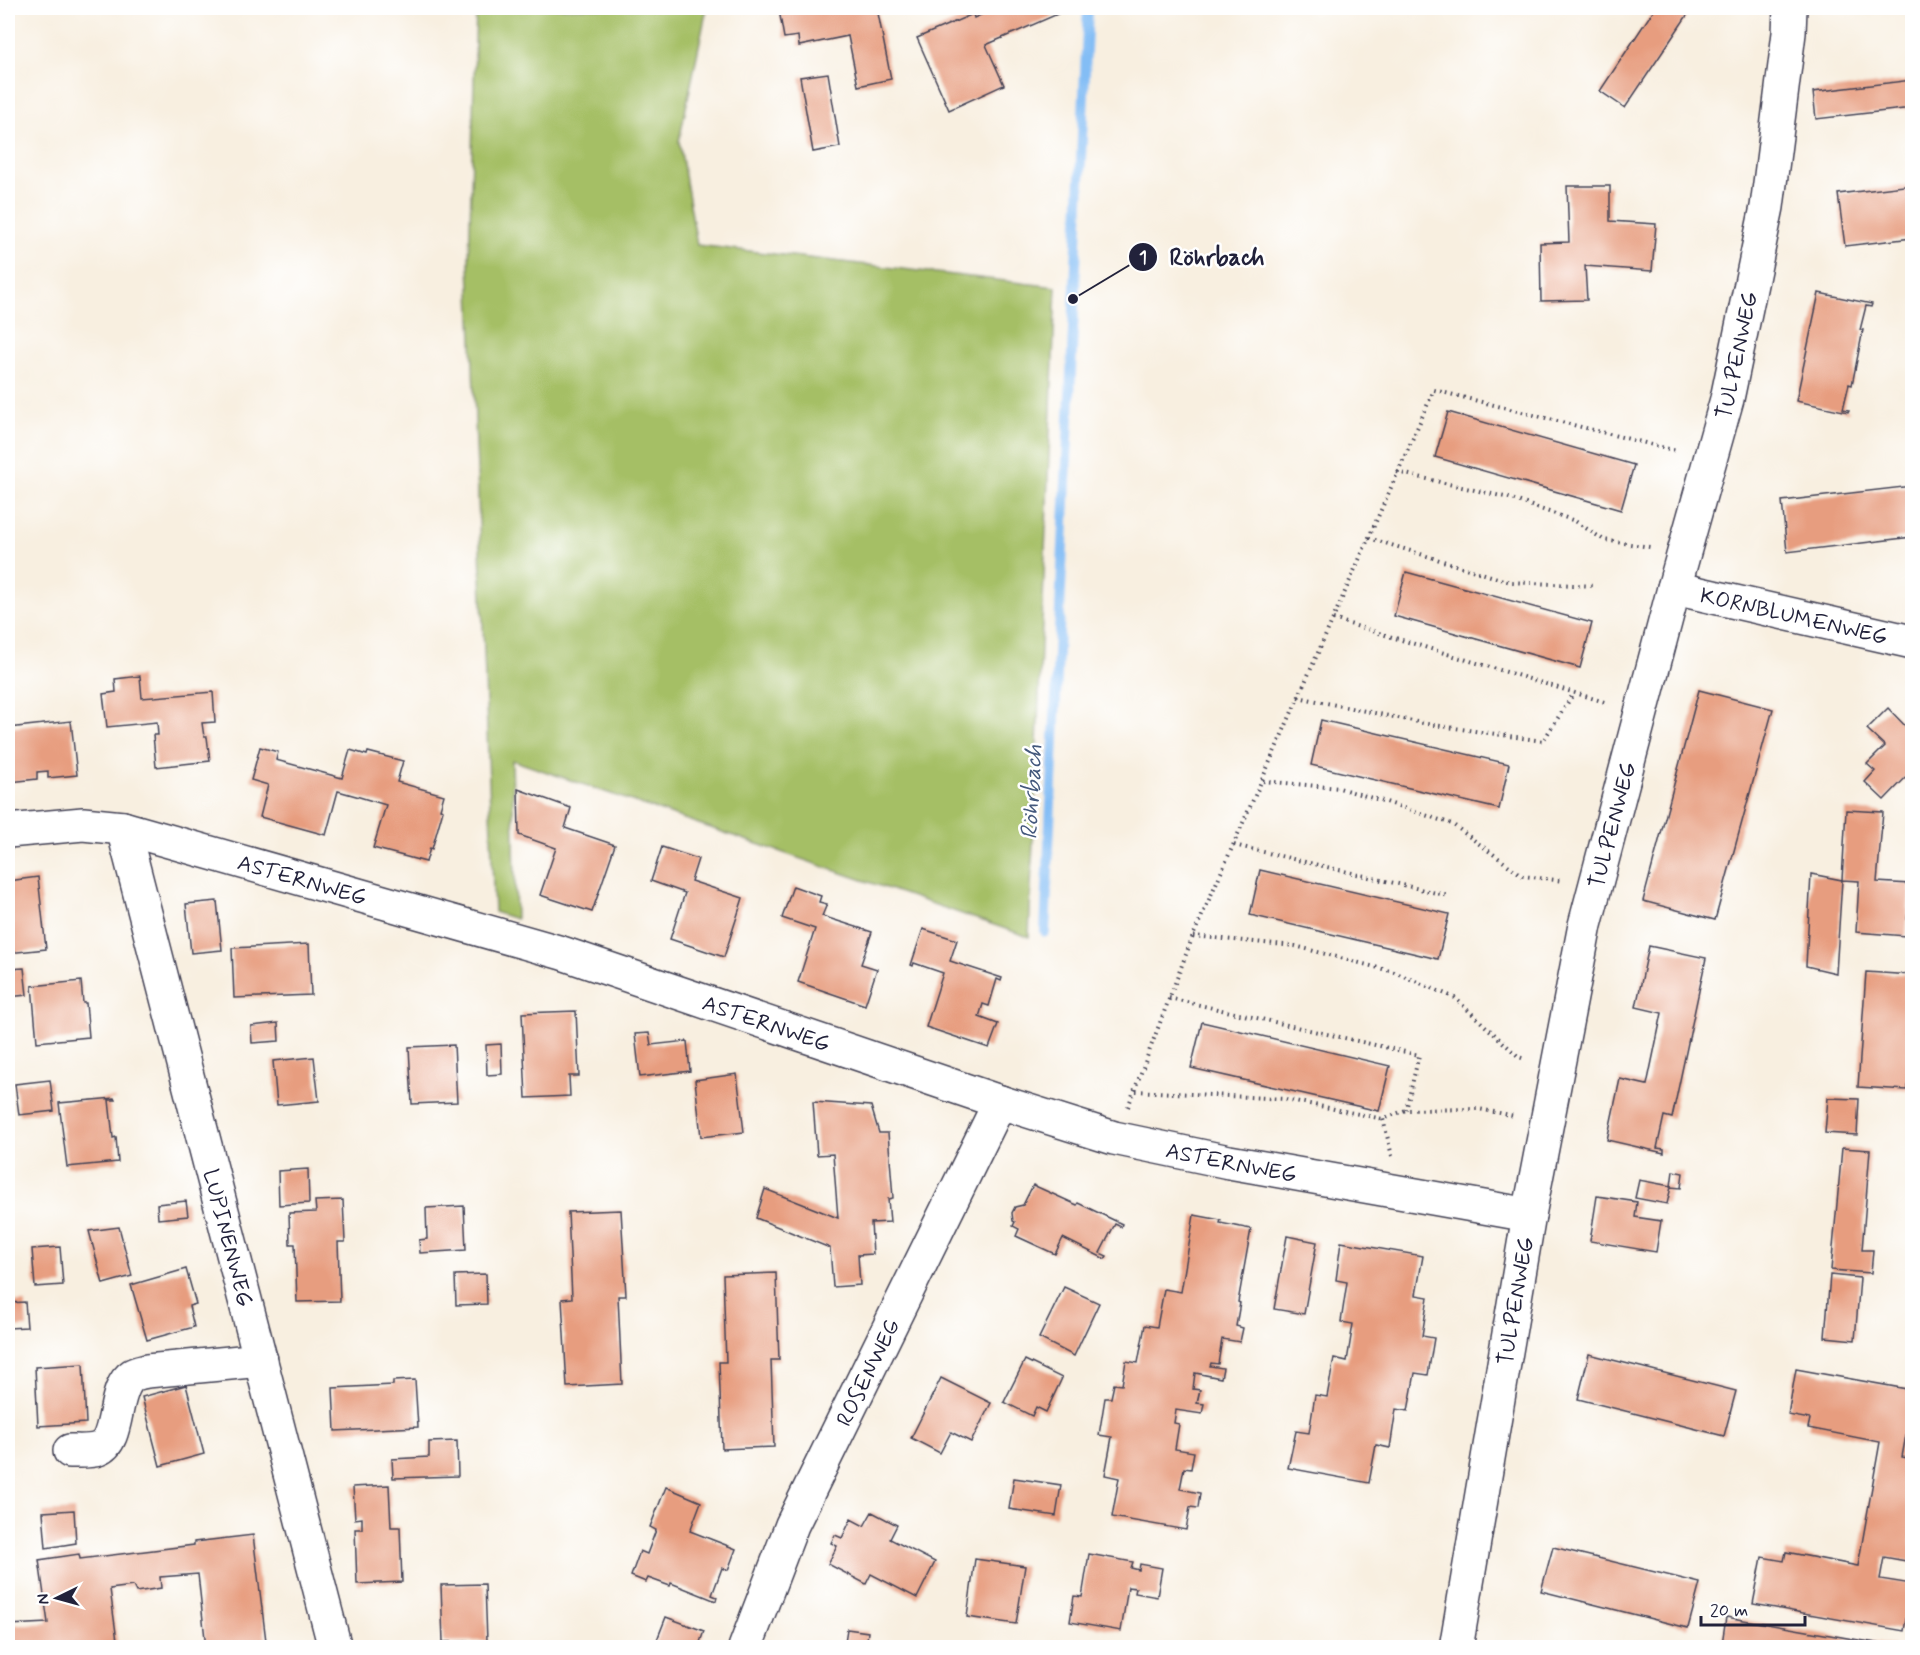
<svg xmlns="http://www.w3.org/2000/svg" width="1920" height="1655" viewBox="0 0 1920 1655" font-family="Mynerve,sans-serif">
<rect width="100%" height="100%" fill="#fff"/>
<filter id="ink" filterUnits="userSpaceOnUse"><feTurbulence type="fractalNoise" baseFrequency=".0167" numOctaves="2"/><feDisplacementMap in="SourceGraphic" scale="12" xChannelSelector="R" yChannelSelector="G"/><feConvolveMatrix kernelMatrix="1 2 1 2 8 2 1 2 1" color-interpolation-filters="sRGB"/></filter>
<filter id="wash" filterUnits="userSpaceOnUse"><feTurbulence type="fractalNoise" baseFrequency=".008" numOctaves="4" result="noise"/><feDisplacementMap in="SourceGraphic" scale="24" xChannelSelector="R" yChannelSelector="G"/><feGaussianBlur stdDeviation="1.35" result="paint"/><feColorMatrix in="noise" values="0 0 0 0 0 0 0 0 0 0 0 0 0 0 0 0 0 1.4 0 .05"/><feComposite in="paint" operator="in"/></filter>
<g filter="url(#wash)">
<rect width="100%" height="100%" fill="#f8efe0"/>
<path fill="#a5bf65" stroke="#647050" stroke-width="1.5" d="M476 8H707L679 141 697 245 1056 287 1029 937 512 760 516 919 494 912 469 263Z"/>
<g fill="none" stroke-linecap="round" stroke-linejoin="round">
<path stroke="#83bdf5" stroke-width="10" d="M1045 932 1088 8"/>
</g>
<g id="blocks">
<g fill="#e79d7f">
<path d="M790 8H877L891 79 858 86 848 36 799 46 798 36 784 38 779 10Z"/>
<path d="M997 8H1066L1067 10 986 45 1004 85 949 110 917 38 973 14 974 18Z"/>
<path d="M1655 8H1692L1625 108 1600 91Z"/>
<path d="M828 73 840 147 813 152 800 77Z"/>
<path d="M1912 80V108L1816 119 1813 92Z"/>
<path d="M1912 185V238L1845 246 1838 194Z"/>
<path d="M1567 186H1610V221L1656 224 1652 271 1585 266 1587 300 1541 301 1540 243 1569 242Z"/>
<path d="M1819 293 1872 304 1871 307 1866 306 1860 330H1863L1852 385 1849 384 1843 409 1849 410 1848 412 1796 401Z"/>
<path d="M1448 412 1634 465 1621 510 1435 457Z"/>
<path d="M1912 486V537L1787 552 1782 501Z"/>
<path d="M1406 572 1592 623 1580 668 1394 616Z"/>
<path d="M140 676 142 698 213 692 215 722 202 723 204 737H207L210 761 156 767 153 735H158L157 722 107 727 103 694 116 692 115 679Z"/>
<path d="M1699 690 1773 709 1715 920 1643 901Z"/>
<path d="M1888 708 1912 733V771L1884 800 1865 782 1875 771 1867 764 1885 746 1867 729Z"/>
<path d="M1321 720 1509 764 1499 809 1311 765Z"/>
<path d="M71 721 77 775 48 778V771L37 772V779L10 782V775L8 776V728Z"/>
<path d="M260 747 278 752 276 760 342 778 350 750 367 755 368 752 403 761 397 782 444 795 440 809 443 810 432 849 430 848 426 862 373 848 386 805 356 796 338 791 326 835 260 817 268 785 251 780Z"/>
<path d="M518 789 571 808 565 828 615 845 592 912 540 895 556 848 519 835Z"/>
<path d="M1846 810 1883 812 1877 882 1910 884 1906 936 1856 932 1859 881 1842 880 1836 973 1806 966 1811 874 1842 880Z"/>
<path d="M662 847 698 859 691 881 743 898 724 957 670 939 685 893 651 881Z"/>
<path d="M1260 870 1449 914 1438 959 1250 915Z"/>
<path d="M38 877 46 949 8 953V881Z"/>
<path d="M793 886 821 896 819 902 827 904 822 916 872 932 861 964 877 969 865 1005 798 982 815 929 782 918Z"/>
<path d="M217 901 222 950 191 953 186 904Z"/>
<path d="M923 929 957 940 950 961 1002 978 1001 981 997 979 989 1006 983 1004 979 1017 998 1024 989 1048 926 1027 943 973 914 963 913 966 911 965Z"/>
<path d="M309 944 311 995 234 998 232 948Z"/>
<path d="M1649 946 1706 958 1672 1118 1664 1116 1657 1148 1664 1149V1153L1607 1140 1620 1079 1647 1085 1662 1013 1636 1007Z"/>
<path d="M24 968 27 995 8 997V969Z"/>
<path d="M1866 972 1912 975V1047L1910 1086H1907V1090L1858 1087Z"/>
<path d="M81 981 83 1003H86L89 1037 37 1042 32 986Z"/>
<path d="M576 1011 579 1076H569L570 1096 526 1098 522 1013Z"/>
<path d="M1202 1022 1390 1066 1379 1111 1191 1068Z"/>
<path d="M278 1023 279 1041 252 1043 251 1026Z"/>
<path d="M649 1033 651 1045 687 1041 690 1071 640 1077 635 1034Z"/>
<path d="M501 1044 502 1074 487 1075 486 1045Z"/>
<path d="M454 1045 457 1102 412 1104 409 1047Z"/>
<path d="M314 1057 319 1101 277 1105 273 1061Z"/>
<path d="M737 1074 744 1132 701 1137 695 1080Z"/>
<path d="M50 1080 54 1111 19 1115 15 1084Z"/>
<path d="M114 1098 115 1100H109L113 1138 116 1137 118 1162 67 1167 59 1103Z"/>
<path d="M1828 1098 1859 1099 1857 1135 1825 1133Z"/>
<path d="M813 1102 871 1106 879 1133H888L893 1198 888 1199 890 1222 871 1223 873 1254 858 1255 860 1285 833 1287 830 1248 756 1218 765 1189 838 1218 833 1154 817 1155Z"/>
<path d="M1842 1148 1870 1150 1862 1250H1873L1871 1273 1831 1270Z"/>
<path d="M308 1169 309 1203 279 1205 278 1171Z"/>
<path d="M1673 1171 1683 1173 1681 1188 1671 1187 1667 1204 1635 1198 1639 1180 1671 1186Z"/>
<path d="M1033 1185 1077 1205 1078 1203 1122 1224 1121 1227 1115 1224 1100 1253 1107 1256 1105 1259 1063 1238 1055 1254 1016 1236 1019 1229 1013 1226 1015 1222 1013 1221 1012 1213 1015 1207 1023 1205Z"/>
<path d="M1597 1196 1637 1202 1635 1217 1661 1221 1656 1252 1590 1241Z"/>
<path d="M343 1200 345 1242H338L340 1301 297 1302 295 1244H290L289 1213 316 1212 315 1201Z"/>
<path d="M186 1201 188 1216 158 1219 157 1204Z"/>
<path d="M464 1206 466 1250 420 1253 419 1240 427 1239 426 1208Z"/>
<path d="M621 1210 626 1296H618L622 1384 567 1387 562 1299 572 1298 568 1212Z"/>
<path d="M1194 1215 1221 1220 1220 1223 1251 1229 1238 1302 1240 1303 1236 1326 1243 1328 1240 1342 1222 1339 1218 1364 1211 1363 1210 1366 1223 1368 1221 1378 1195 1373 1193 1389 1200 1390 1197 1403 1204 1404 1202 1414 1176 1410 1174 1423 1179 1424 1175 1449 1194 1452 1191 1469 1184 1468 1180 1489 1200 1493 1198 1508 1190 1507 1186 1530 1112 1517 1119 1478 1105 1475 1112 1437 1099 1435 1105 1398H1111L1114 1384 1122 1385 1126 1361 1138 1363 1145 1325 1157 1327 1164 1289 1181 1292Z"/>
<path d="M119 1227 132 1276 103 1284 89 1231Z"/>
<path d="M1287 1236 1317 1242 1304 1314 1274 1309Z"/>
<path d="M1341 1242 1423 1256 1416 1295 1428 1297 1422 1336 1434 1338 1428 1375 1415 1373 1408 1411 1396 1409 1390 1448 1376 1445 1369 1483 1288 1468 1296 1431 1309 1433 1315 1395 1327 1397 1334 1358 1347 1361 1353 1324 1341 1322 1347 1282 1336 1280Z"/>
<path d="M60 1247 63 1285 35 1287 32 1249Z"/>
<path d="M186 1269 196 1304 189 1306 194 1327 147 1340 131 1285Z"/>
<path d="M776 1273 779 1360H771L774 1447 722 1449 719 1362H726L723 1275Z"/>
<path d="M486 1274 487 1304 456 1305 455 1275Z"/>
<path d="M1830 1275 1860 1278 1855 1340 1825 1337Z"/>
<path d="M1064 1287 1099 1303 1074 1356 1039 1338Z"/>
<path d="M25 1302 27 1327 8 1328V1303Z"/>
<path d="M1589 1354 1736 1391 1724 1436 1578 1399Z"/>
<path d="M1025 1360 1062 1378 1046 1412 1036 1407 1032 1416 1004 1402Z"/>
<path d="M83 1364 86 1423 38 1426 35 1367Z"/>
<path d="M1796 1369 1912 1390V1437L1906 1435 1902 1457 1912 1459V1562L1884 1557 1880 1579 1912 1584 1904 1631 1753 1604 1762 1557 1784 1561 1786 1552 1858 1566 1880 1442 1808 1428 1810 1419 1788 1415Z"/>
<path d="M941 1378 991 1403 971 1442 951 1432 940 1453 911 1438Z"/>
<path d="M415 1380 418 1427 335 1431 333 1388 393 1385V1381Z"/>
<path d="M186 1385 204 1454 160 1466 142 1397Z"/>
<path d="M457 1441 458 1476 393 1478 392 1459 429 1457V1442Z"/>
<path d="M1014 1478 1061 1485 1056 1516 1009 1509Z"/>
<path d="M389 1485 391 1527H400L402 1582 357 1584 355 1529H362V1518L355 1519 353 1487Z"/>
<path d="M666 1487 701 1502 690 1531 736 1549 728 1570 722 1568 712 1595 717 1597 716 1601 671 1583 670 1586 648 1578 646 1582 631 1576 640 1551 647 1554 656 1530 650 1527Z"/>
<path d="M74 1510 76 1543 46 1548 43 1512Z"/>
<path d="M872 1512 897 1525 890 1539 935 1562 917 1598 871 1574 866 1584 828 1564 837 1546 831 1543 835 1535 842 1538 851 1519 864 1526Z"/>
<path d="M253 1535 266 1641 206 1648 198 1574 160 1577 161 1588 136 1592 133 1586 110 1589 118 1648H8V1625L48 1623 39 1560 79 1554 80 1559 194 1545V1542Z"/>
<path d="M1553 1547 1700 1583 1688 1628 1541 1591Z"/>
<path d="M1089 1554 1133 1562 1131 1568 1139 1570 1140 1564 1162 1568 1157 1597 1135 1593 1136 1588 1128 1587 1121 1631 1070 1622 1074 1596 1082 1597Z"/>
<path d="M975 1559 1025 1566 1016 1624 967 1617Z"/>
<path d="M485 1584 487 1641 443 1642 441 1585Z"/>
<path d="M666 1617 704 1631 698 1648H661L655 1645Z"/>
<path d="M1726 1617 1893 1646V1648H1740L1722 1644Z"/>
<path d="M847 1629 868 1632 866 1648H844Z"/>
</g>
</g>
</g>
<g filter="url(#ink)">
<use href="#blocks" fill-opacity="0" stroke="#424154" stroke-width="1.5"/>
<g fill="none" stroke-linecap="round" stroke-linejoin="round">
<g stroke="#424154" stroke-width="36">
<g id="minor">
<path id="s1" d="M1674 588 1912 642"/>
<path id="s2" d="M123 828 335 1648"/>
<path id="s3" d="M8 831 83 824 123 828 562 953 1000 1102 1114 1138 1229 1162 1529 1215"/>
<path d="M70 1451C79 1451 90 1452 98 1449 121 1440 111 1389 133 1375 137 1373 143 1372 147 1371L261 1360"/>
<path id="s4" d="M745 1648 792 1525 1000 1102"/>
<path id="s5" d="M1456 1648 1529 1215 1585 925 1674 588 1727 399 1767 207 1789 33 1790 8"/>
</g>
</g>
<g stroke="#424154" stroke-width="4" stroke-dasharray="1.5 4.5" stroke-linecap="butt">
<path d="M1397 472 1509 498 1575 521 1604 540 1650 547"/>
<path d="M1369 538 1510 582 1596 586"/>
<path d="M1333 619 1608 703"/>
<path d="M1298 697 1427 724 1543 741 1574 693"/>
<path d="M1263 781 1339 788 1386 802 1452 824 1523 876 1563 881"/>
<path d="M1234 845 1449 896"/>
<path d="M1193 936 1295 946 1394 972 1455 998 1519 1057 1525 1059"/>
<path d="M1169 998 1419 1055 1406 1110"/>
<path d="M1136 1091 1285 1099 1383 1119"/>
<path d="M1128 1107 1193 936 1434 390 1677 451"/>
<path d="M1392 1156 1383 1119 1406 1110 1479 1109 1515 1116"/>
</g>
<use href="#minor" stroke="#fff" stroke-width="33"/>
</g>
</g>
<g text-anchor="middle" stroke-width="5" stroke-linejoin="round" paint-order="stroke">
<g font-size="22" fill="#22223b" stroke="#fff">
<text dy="8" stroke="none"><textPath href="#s5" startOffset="1324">TULPENWEG</textPath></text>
<text dy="8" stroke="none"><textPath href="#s1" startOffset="123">KORNBLUMENWEG</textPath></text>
<text dy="8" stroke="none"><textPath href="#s5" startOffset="838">TULPENWEG</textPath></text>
<text dy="8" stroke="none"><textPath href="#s3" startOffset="302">ASTERNWEG</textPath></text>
<text dy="8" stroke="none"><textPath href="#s3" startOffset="788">ASTERNWEG</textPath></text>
<text dy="8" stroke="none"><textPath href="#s3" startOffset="1274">ASTERNWEG</textPath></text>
<text dy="8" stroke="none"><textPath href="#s2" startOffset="423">LUPINENWEG</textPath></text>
<text dy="8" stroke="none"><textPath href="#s5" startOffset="352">TULPENWEG</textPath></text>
<text dy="8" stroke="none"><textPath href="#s4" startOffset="302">ROSENWEG</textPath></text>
</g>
<g font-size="24" font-style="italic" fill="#44587c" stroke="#fff">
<text transform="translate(1031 792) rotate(-87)" y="8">Röhrbach</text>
</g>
</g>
<path fill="none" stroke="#22223b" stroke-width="2" d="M1073 299L1143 257"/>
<g fill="#22223b" stroke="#fff" stroke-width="2">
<circle cx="1073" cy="299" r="6"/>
<circle cx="1143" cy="257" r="15"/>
</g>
<g font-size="18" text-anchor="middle" font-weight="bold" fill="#fff">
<text x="1143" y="263">1</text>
</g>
<g font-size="24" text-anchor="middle" font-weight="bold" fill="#22223b" stroke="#fff" stroke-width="5" stroke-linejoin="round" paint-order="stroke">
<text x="1217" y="265">Röhrbach</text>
</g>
<rect width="1920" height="1655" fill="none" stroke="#fff" stroke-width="30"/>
<g transform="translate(57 1598) rotate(265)" stroke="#ffffff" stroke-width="4.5" paint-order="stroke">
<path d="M0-4.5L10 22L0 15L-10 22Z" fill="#22223b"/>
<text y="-9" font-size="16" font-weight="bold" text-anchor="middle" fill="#22223b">N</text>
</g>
<path d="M1701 1616v9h104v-9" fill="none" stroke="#22223b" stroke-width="3"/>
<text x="1710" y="1616" font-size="18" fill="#22223b" stroke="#ffffff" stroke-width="4.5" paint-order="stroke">20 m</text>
</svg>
